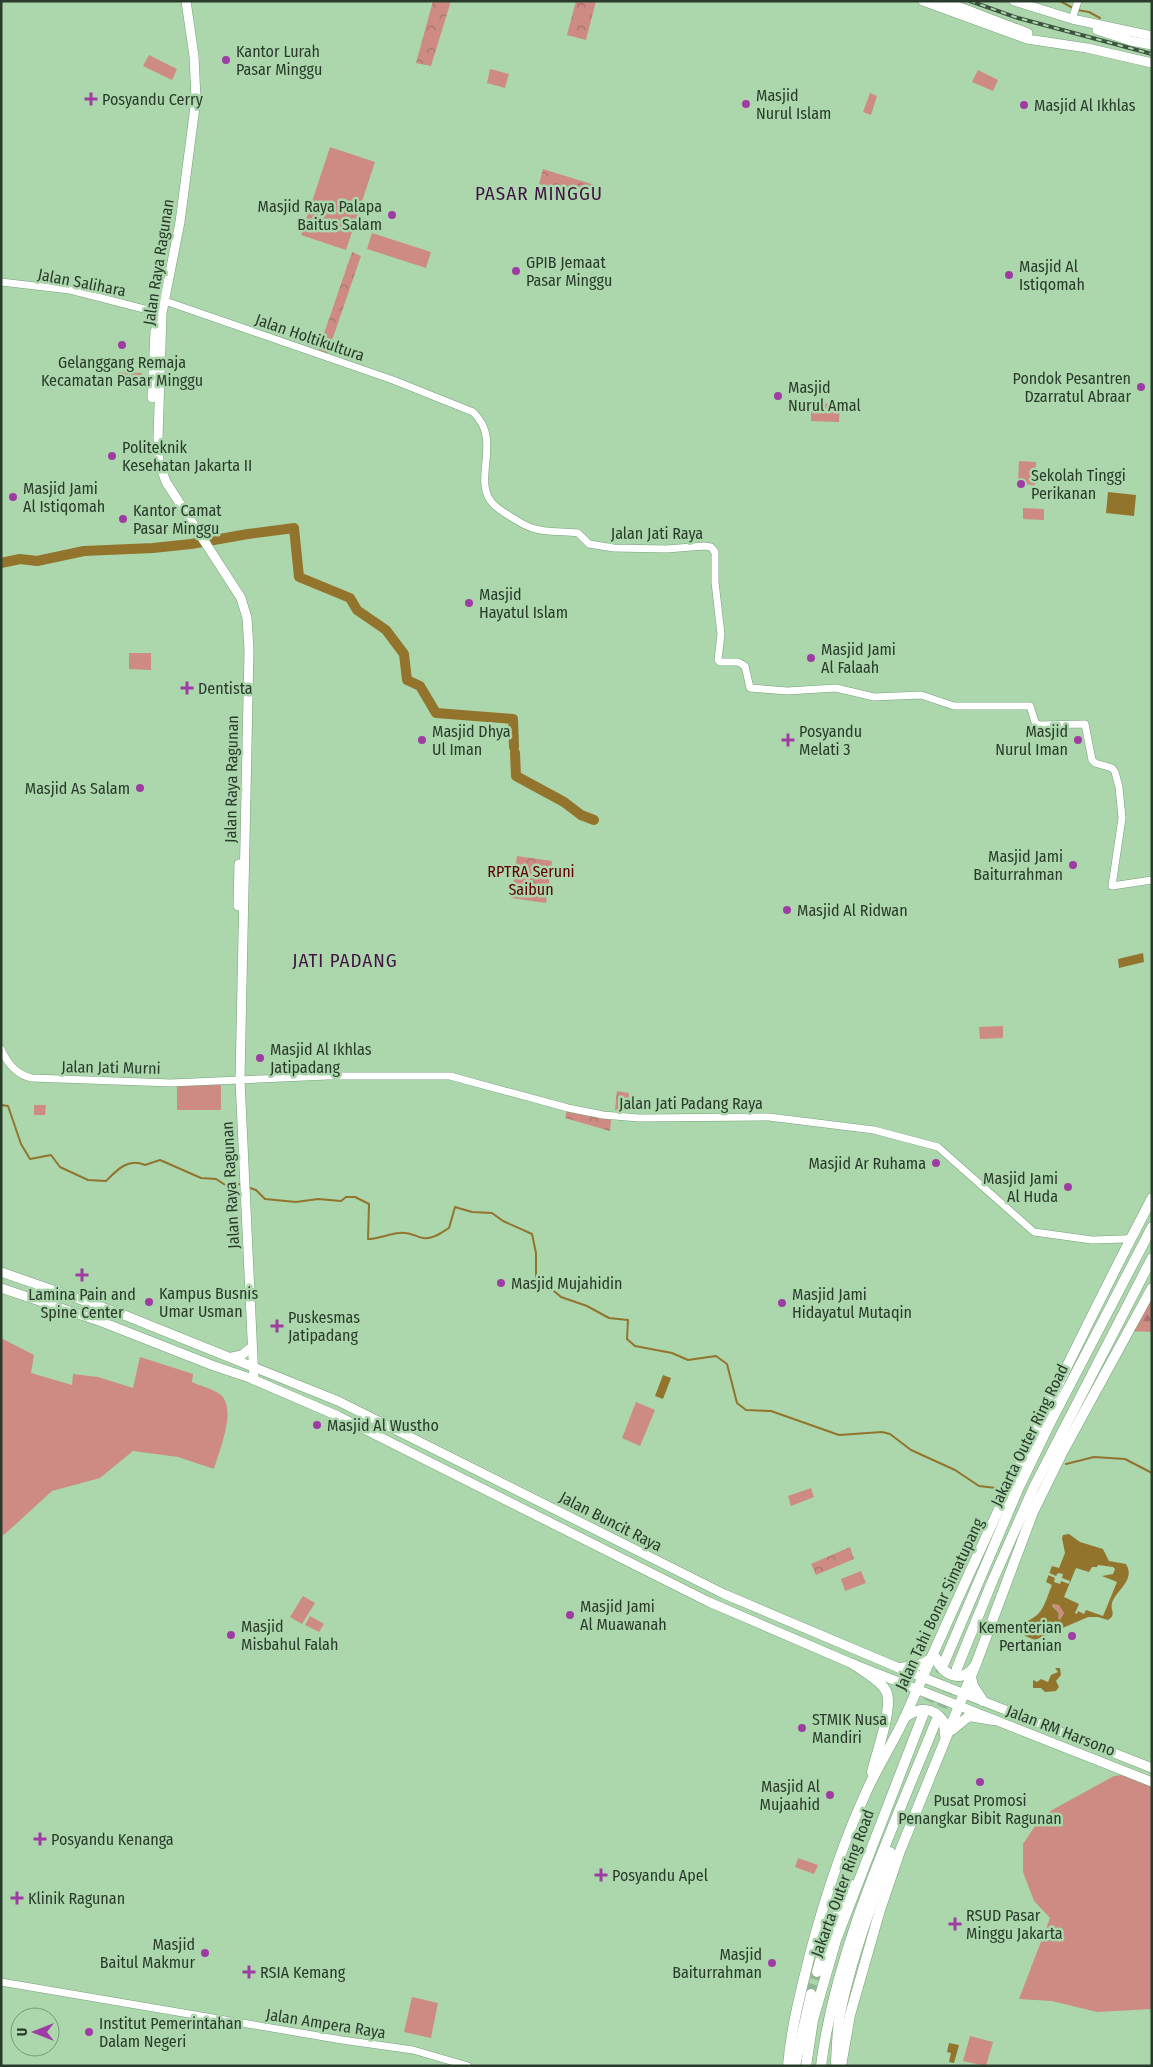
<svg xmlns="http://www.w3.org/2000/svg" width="1153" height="2067" viewBox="0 0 1153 2067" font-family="'Fira Sans Condensed',sans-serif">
<defs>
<pattern id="forest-firs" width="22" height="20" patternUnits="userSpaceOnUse" patternTransform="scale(1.25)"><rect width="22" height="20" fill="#ce8b84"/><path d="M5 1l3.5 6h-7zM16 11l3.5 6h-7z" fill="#a7736c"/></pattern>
<pattern id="cemetery-stones" width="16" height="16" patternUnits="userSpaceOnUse" patternTransform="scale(1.25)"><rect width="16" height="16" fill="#ce8b84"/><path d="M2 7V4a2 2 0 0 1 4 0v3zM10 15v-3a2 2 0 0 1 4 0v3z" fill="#a7736c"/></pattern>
<pattern id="park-crowns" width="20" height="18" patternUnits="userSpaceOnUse" patternTransform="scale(1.25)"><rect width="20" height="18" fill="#ce8b84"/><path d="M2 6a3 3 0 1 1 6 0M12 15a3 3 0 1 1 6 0" fill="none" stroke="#a7736c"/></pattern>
</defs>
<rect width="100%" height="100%" fill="#acd7ad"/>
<g fill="#ce8b84">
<path d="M149 55 177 69 172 80 143 66Z"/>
<path d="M490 69 509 74 505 88 487 83Z"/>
<path d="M978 70 998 80 993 91 972 82Z"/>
<path d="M870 93 877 96 871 115 863 112Z"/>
<path d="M330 147 375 162 346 250 301 235Z"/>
<path d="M372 233 431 252 426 268 367 249Z"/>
<path d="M118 372 142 373 141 384 118 383Z"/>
<path d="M811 403 840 404 839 422 811 421Z"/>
<path d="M1019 461 1036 462 1035 485 1018 484Z"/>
<path d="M1023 508 1044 509V520L1023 519Z"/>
<path d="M129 653H151V670L129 669Z"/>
<path d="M1003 1026V1038L980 1039 979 1027Z"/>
<path d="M221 1083V1110H177V1084Z"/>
<path d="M34 1105H46L45 1115H34Z"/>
<path d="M1 1338 34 1355 31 1373 72 1385 73 1374 98 1377 133 1388 140 1357 193 1374 192 1382C200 1386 214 1389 221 1395 237 1410 219 1451 214 1469L178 1457 133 1451 100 1478 52 1491 5 1534 1 1535Z"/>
<path d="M636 1402 655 1410 640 1446 622 1438Z"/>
<path d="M811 1488 814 1497 791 1506 788 1496Z"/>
<path d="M861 1571 866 1583 845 1591 841 1579Z"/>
<path d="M303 1596 315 1603 302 1624 290 1617Z"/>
<path d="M1053 1604 1059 1605 1064 1613 1060 1620 1058 1618 1059 1613 1052 1605Z"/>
<path d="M310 1616 324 1624 319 1632 305 1625Z"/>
<path d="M1123 1775 1152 1787V2009L1097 2012 1052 2001 1019 1999 1050 1918 1034 1901 1023 1872V1844L1035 1826 1052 1810 1114 1776Z"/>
<path d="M798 1858 818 1865 814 1874 795 1867Z"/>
<path d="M412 1997 438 2003 431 2038 404 2032Z"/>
<path d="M970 2036 993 2042 986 2066 963 2061Z"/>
</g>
<path fill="url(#forest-firs)" d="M1152 1290V1332L1131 1331Z"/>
<path fill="url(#cemetery-stones)" d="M617 1091 629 1093 628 1111 615 1110Z"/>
<g fill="url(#park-crowns)">
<path d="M433 1H451L431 66 416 63Z"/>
<path d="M576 1H596L586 40 567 35Z"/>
<path d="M543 169 601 187 597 201 539 184Z"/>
<path d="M352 252 361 256 327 355 318 351Z"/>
<path d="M517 856 552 861 546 903 511 898Z"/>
<path d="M567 1109 611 1120 610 1131 565 1118Z"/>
<path d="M850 1547 854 1559 816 1575 811 1564Z"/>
</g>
<g fill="#92742d" fill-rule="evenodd">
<path d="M1108 492 1136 495 1134 516 1106 513Z"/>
<path d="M1143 953 1144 962 1119 968 1118 959Z"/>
<path d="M663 1375 671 1378 663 1399 655 1396Z"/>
<path d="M1069 1534 1080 1542 1103 1549 1109 1561 1126 1564C1136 1580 1116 1590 1112 1603 1110 1610 1117 1615 1108 1620L1098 1617H1088L1035 1640 1025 1636 1022 1623C1044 1616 1044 1604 1052 1585L1046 1582 1052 1566 1059 1568 1065 1553 1062 1538 1063 1535ZM1098 1565 1113 1567 1115 1569 1113 1574 1102 1576 1117 1582 1103 1616 1086 1610 1084 1614 1078 1611 1077 1614 1075 1613 1079 1604 1064 1597 1076 1568 1089 1572 1092 1567H1097ZM1053 1604 1059 1605 1064 1613 1060 1620 1058 1618 1059 1613 1052 1606Z"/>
<path d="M1055 1668H1060L1061 1675 1056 1681 1059 1687 1056 1691 1045 1692 1041 1688H1033V1680L1037 1682 1041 1679 1048 1682 1051 1675 1058 1672Z"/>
<path d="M949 2043 959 2045 954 2063 949 2062 951 2053 947 2052Z"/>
</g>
<path fill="#acd7ad" d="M1047 1572 1056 1576 1058 1573 1063 1574 1062 1578 1070 1581 1069 1584 1061 1581 1060 1584 1054 1582 1055 1578 1046 1574Z"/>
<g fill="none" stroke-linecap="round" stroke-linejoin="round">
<g stroke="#92742d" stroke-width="2">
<path d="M1060 1 1073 8"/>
<path d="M1077 10 1089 12 1100 18"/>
<path d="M1 1105 8 1106 21 1144 30 1159 51 1155 60 1167 88 1180 106 1181C118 1169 128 1158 145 1165L160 1160 201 1178 216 1179 230 1188 239 1184 243 1185"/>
<path d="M247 1187 256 1190 265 1199 296 1202 318 1199 341 1201 346 1197H355L369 1204 368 1239C379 1239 388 1234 399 1233 409 1231 414 1236 423 1238 432 1240 442 1232 449 1228L455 1207 472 1212 492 1213 503 1221 532 1234 536 1253V1281L548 1286 561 1297 587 1306 609 1318 628 1320 627 1339 635 1346 672 1353 688 1360 716 1356 727 1364 737 1403 746 1410 771 1411 839 1435 882 1432 890 1434 911 1450 955 1470 979 1486 996 1488"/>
<path d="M1066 1464 1094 1457 1125 1459 1152 1473"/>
</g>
<g stroke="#92742d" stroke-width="10">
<path d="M1 563 20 559 37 561 84 551 153 548 191 544 248 534 294 528 299 577 350 598 357 610 386 630 404 654 407 680 420 686 436 713 513 719 514 747"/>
<path d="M515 753 516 776 564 802 581 815 594 820"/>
</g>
<g stroke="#92b893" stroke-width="10" stroke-dasharray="10 5" stroke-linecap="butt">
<path d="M923 1715 944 1663"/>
<path d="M936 1721 957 1669"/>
<path d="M811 1994 817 1972"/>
</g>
<g stroke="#77a079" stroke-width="8">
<g id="minor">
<path d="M1072 19 1078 1"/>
<path d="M1 282 70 290 156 312"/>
<path d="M165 301 393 380 473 412C502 439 474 476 490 500 495 508 504 512 511 517 518 521 525 526 532 528 546 533 563 531 578 533L589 544 614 548 667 549 704 546 711 547 715 552V582L721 634 718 660 720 662H738L745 666 750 688 787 691 836 688 874 697 921 695 954 706H1030L1035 722 1039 725 1085 724 1092 760 1095 763 1112 768 1115 772 1119 787 1122 818 1112 886 1152 880"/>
<path d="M1 1049C7 1063 17 1075 32 1078L171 1083 327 1076H450L568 1108 603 1115 639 1118 769 1117 874 1130 938 1147 1034 1232 1092 1240 1125 1239 1132 1237"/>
<path d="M1 1982 342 2040 413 2050 468 2066"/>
</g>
</g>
<g stroke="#77a079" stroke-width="10">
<g id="major">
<path d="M186 1 194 56 196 99 180 222 162 313 158 438 159 462 166 482 241 598 247 618 249 649 240 1080 254 1380"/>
<path d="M923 1 1027 39 1087 48 1152 63"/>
<path d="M944 1 1028 33"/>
<path d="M1014 1 1072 19 1152 36"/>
<path d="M1097 30 1131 41 1152 45"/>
<path d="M152 398 155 331"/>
<path d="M238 906 239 864"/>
<path d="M1 1272 119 1313 338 1401 724 1594 899 1668 1152 1768"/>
<path d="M1 1288 102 1322 214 1366 250 1378 338 1416 709 1602 853 1664 1152 1782"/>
<path d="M232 1357 242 1355 249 1349"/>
</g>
</g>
<g stroke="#77a079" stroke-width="11">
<g id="highway">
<path d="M936 1658C942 1675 962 1684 974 1667"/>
<path d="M944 1663 1019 1487 1049 1425 1152 1227"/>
<path d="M853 1664C863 1671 880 1680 886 1691 894 1706 876 1754 872 1772"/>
<path d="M899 1668 917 1666 929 1660"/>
<path d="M957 1668 992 1582 1034 1487 1152 1258"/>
<path d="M971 1677 973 1686 983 1701"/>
<path d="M904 1718C919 1707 933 1706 944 1722L945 1735"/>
<path d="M952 1730 969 1716 993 1720"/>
<path d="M830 1932 850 1884"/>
<path d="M823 1953 828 1938"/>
<path d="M817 1972 821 1957"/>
<path d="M836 2063C837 2045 837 2027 841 2009 852 1956 872 1904 890 1852"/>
<path d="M788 2066C791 2028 801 1991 810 1954 825 1897 843 1842 868 1788 879 1764 894 1741 905 1717 982 1542 1063 1368 1152 1198"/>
<path d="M795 2066 811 1994"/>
<path d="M806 2066 813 2020 836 1940 923 1715"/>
<path d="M821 2066C836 1948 892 1831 936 1721"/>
<path d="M841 2066 850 2015 880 1910 900 1851 976 1664 1033 1512 1063 1451 1152 1288"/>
</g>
</g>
<use href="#minor" stroke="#fff" stroke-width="7"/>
<use href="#major" stroke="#fff" stroke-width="9"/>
<use href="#highway" stroke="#fff" stroke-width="10"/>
<g stroke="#3f5440" stroke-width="4">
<path id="rail" d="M970 1 1018 18 1152 54"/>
</g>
<use href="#rail" stroke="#acd7ad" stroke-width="2" stroke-dasharray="5.5" stroke-linecap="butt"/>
</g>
<g fill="#9e3ca3" stroke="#acd7ad" stroke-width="2">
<circle cx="226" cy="60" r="5"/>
<path d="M88.5 91.5h5v5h5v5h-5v5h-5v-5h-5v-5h5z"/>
<circle cx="746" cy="104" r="5"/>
<circle cx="1024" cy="105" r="5"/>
<circle cx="392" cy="215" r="5"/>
<circle cx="516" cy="271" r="5"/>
<circle cx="1009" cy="275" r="5"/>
<circle cx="122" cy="345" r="5"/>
<circle cx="1141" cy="387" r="5"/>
<circle cx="778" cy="396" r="5"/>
<circle cx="112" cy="456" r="5"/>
<circle cx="1021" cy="484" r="5"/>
<circle cx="13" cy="497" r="5"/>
<circle cx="123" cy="519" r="5"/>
<circle cx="469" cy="603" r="5"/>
<circle cx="811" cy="658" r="5"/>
<path d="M184.5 680.5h5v5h5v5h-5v5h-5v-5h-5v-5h5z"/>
<circle cx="422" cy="740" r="5"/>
<path d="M785.5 732.5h5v5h5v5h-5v5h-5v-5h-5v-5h5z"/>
<circle cx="1078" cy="740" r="5"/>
<circle cx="140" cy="788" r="5"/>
<circle cx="1073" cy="865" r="5"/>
<circle cx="787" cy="910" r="5"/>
<circle cx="260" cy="1058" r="5"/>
<circle cx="936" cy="1163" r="5"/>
<circle cx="1068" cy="1187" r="5"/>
<path d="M79.5 1267.5h5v5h5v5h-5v5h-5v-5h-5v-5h5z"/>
<circle cx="501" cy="1283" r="5"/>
<circle cx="149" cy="1302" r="5"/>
<circle cx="782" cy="1303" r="5"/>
<path d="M274.5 1318.5h5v5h5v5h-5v5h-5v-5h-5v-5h5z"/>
<circle cx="317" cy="1425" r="5"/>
<circle cx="570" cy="1615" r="5"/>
<circle cx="231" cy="1635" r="5"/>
<circle cx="1072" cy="1636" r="5"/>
<circle cx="802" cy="1728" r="5"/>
<circle cx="980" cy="1782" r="5"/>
<circle cx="830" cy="1795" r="5"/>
<path d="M37.5 1831.5h5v5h5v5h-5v5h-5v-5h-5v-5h5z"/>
<path d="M598.5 1867.5h5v5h5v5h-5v5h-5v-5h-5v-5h5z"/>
<path d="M14.5 1890.5h5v5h5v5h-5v5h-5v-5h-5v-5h5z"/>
<path d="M952.5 1916.5h5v5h5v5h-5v5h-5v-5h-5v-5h5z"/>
<circle cx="205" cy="1953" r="5"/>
<circle cx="772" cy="1963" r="5"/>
<path d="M246.5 1964.5h5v5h5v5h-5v5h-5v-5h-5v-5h5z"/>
<circle cx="89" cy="2032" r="5"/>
</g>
<g text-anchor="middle" stroke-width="5" stroke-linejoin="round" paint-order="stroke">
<g font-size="16" fill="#2a3b2b" stroke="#acd7ad" text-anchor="start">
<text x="236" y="57">Kantor Lurah<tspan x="236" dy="18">Pasar Minggu</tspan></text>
<text x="756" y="101">Masjid<tspan x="756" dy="18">Nurul Islam</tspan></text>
<text x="102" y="105">Posyandu Cerry</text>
<text x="1034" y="111">Masjid Al Ikhlas</text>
<text x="382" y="212" text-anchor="end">Masjid Raya Palapa<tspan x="382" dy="18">Baitus Salam</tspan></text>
<text x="526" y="268">GPIB Jemaat<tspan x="526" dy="18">Pasar Minggu</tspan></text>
<text x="1019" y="272">Masjid Al<tspan x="1019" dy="18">Istiqomah</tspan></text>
<text x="122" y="368" text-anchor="middle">Gelanggang Remaja<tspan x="122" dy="18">Kecamatan Pasar Minggu</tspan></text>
<text x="1131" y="384" text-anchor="end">Pondok Pesantren<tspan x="1131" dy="18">Dzarratul Abraar</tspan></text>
<text x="788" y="393">Masjid<tspan x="788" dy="18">Nurul Amal</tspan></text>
<text x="122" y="453">Politeknik<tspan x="122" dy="18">Kesehatan Jakarta II</tspan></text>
<text x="1031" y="481">Sekolah Tinggi<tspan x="1031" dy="18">Perikanan</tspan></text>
<text x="23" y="494">Masjid Jami<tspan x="23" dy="18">Al Istiqomah</tspan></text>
<text x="133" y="516">Kantor Camat<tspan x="133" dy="18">Pasar Minggu</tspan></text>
<text x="479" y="600">Masjid<tspan x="479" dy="18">Hayatul Islam</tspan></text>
<text x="821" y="655">Masjid Jami<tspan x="821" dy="18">Al Falaah</tspan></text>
<text x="198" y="694">Dentista</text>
<text x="432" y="737">Masjid Dhya<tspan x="432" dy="18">Ul Iman</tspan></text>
<text x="799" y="737">Posyandu<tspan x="799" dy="18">Melati 3</tspan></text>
<text x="1068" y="737" text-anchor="end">Masjid<tspan x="1068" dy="18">Nurul Iman</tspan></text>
<text x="130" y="794" text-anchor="end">Masjid As Salam</text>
<text x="1063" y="862" text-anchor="end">Masjid Jami<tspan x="1063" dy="18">Baiturrahman</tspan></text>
<text x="797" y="916">Masjid Al Ridwan</text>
<text x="270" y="1055">Masjid Al Ikhlas<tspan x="270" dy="18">Jatipadang</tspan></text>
<text x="926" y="1169" text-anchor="end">Masjid Ar Ruhama</text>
<text x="1058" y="1184" text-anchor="end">Masjid Jami<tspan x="1058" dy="18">Al Huda</tspan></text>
<text x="511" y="1289">Masjid Mujahidin</text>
<text x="159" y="1299">Kampus Busnis<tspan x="159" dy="18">Umar Usman</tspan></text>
<text x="82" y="1300" text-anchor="middle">Lamina Pain and<tspan x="82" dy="18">Spine Center</tspan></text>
<text x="792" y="1300">Masjid Jami<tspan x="792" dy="18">Hidayatul Mutaqin</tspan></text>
<text x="288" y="1323">Puskesmas<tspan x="288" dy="18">Jatipadang</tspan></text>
<text x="327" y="1431">Masjid Al Wustho</text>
<text x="580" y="1612">Masjid Jami<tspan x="580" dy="18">Al Muawanah</tspan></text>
<text x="241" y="1632">Masjid<tspan x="241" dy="18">Misbahul Falah</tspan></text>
<text x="1062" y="1633" text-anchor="end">Kementerian<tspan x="1062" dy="18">Pertanian</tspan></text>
<text x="812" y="1725">STMIK Nusa<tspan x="812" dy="18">Mandiri</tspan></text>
<text x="820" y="1792" text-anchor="end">Masjid Al<tspan x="820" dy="18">Mujaahid</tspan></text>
<text x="980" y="1806" text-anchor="middle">Pusat Promosi<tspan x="980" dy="18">Penangkar Bibit Ragunan</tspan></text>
<text x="51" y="1845">Posyandu Kenanga</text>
<text x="612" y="1881">Posyandu Apel</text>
<text x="28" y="1904">Klinik Ragunan</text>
<text x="966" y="1921">RSUD Pasar<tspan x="966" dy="18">Minggu Jakarta</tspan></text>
<text x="195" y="1950" text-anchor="end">Masjid<tspan x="195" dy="18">Baitul Makmur</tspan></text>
<text x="762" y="1960" text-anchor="end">Masjid<tspan x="762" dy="18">Baiturrahman</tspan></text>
<text x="260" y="1978">RSIA Kemang</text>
<text x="99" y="2029">Institut Pemerintahan<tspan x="99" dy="18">Dalam Negeri</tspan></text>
</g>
<g font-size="16" fill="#2a3b2b" stroke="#acd7ad">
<text transform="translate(158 262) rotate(-81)" y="6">Jalan Raya Ragunan</text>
<text transform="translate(82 282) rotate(11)" y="6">Jalan Salihara</text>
<text transform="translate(310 337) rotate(19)" y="6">Jalan Holtikultura</text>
<text x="657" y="539">Jalan Jati Raya</text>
<text transform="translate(231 779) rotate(-89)" y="6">Jalan Raya Ragunan</text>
<text transform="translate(111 1067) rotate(1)" y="6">Jalan Jati Murni</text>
<text x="691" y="1109">Jalan Jati Padang Raya</text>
<text transform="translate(230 1185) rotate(-93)" y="6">Jalan Raya Ragunan</text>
<text transform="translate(1029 1435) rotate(-64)" y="6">Jakarta Outer Ring Road</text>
<text transform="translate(611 1521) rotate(27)" y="6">Jalan Buncit Raya</text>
<text transform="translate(939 1604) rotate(-65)" y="6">Jalan Tahi Bonar Simatupang</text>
<text transform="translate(1061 1730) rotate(21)" y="6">Jalan RM Harsono</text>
<text transform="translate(842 1883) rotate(-70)" y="6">Jakarta Outer Ring Road</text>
<text transform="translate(326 2023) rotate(9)" y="6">Jalan Ampera Raya</text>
</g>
<g font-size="16" fill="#5e0006" stroke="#acd7ad">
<text x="531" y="877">RPTRA Seruni<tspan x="531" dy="18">Saibun</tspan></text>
</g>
<g font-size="19" letter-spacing="1" fill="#411243" stroke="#acd7ad">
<text x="539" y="200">PASAR MINGGU</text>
<text x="345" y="967">JATI PADANG</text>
</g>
</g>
<rect width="1153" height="2067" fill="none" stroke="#2a3b2b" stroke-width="5"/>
<g transform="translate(35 2032) rotate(270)"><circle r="24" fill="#acd7ad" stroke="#789979"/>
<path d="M0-4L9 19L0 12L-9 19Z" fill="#9e3ca3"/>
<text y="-8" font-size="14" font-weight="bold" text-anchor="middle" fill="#2a3b2b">U</text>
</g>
</svg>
